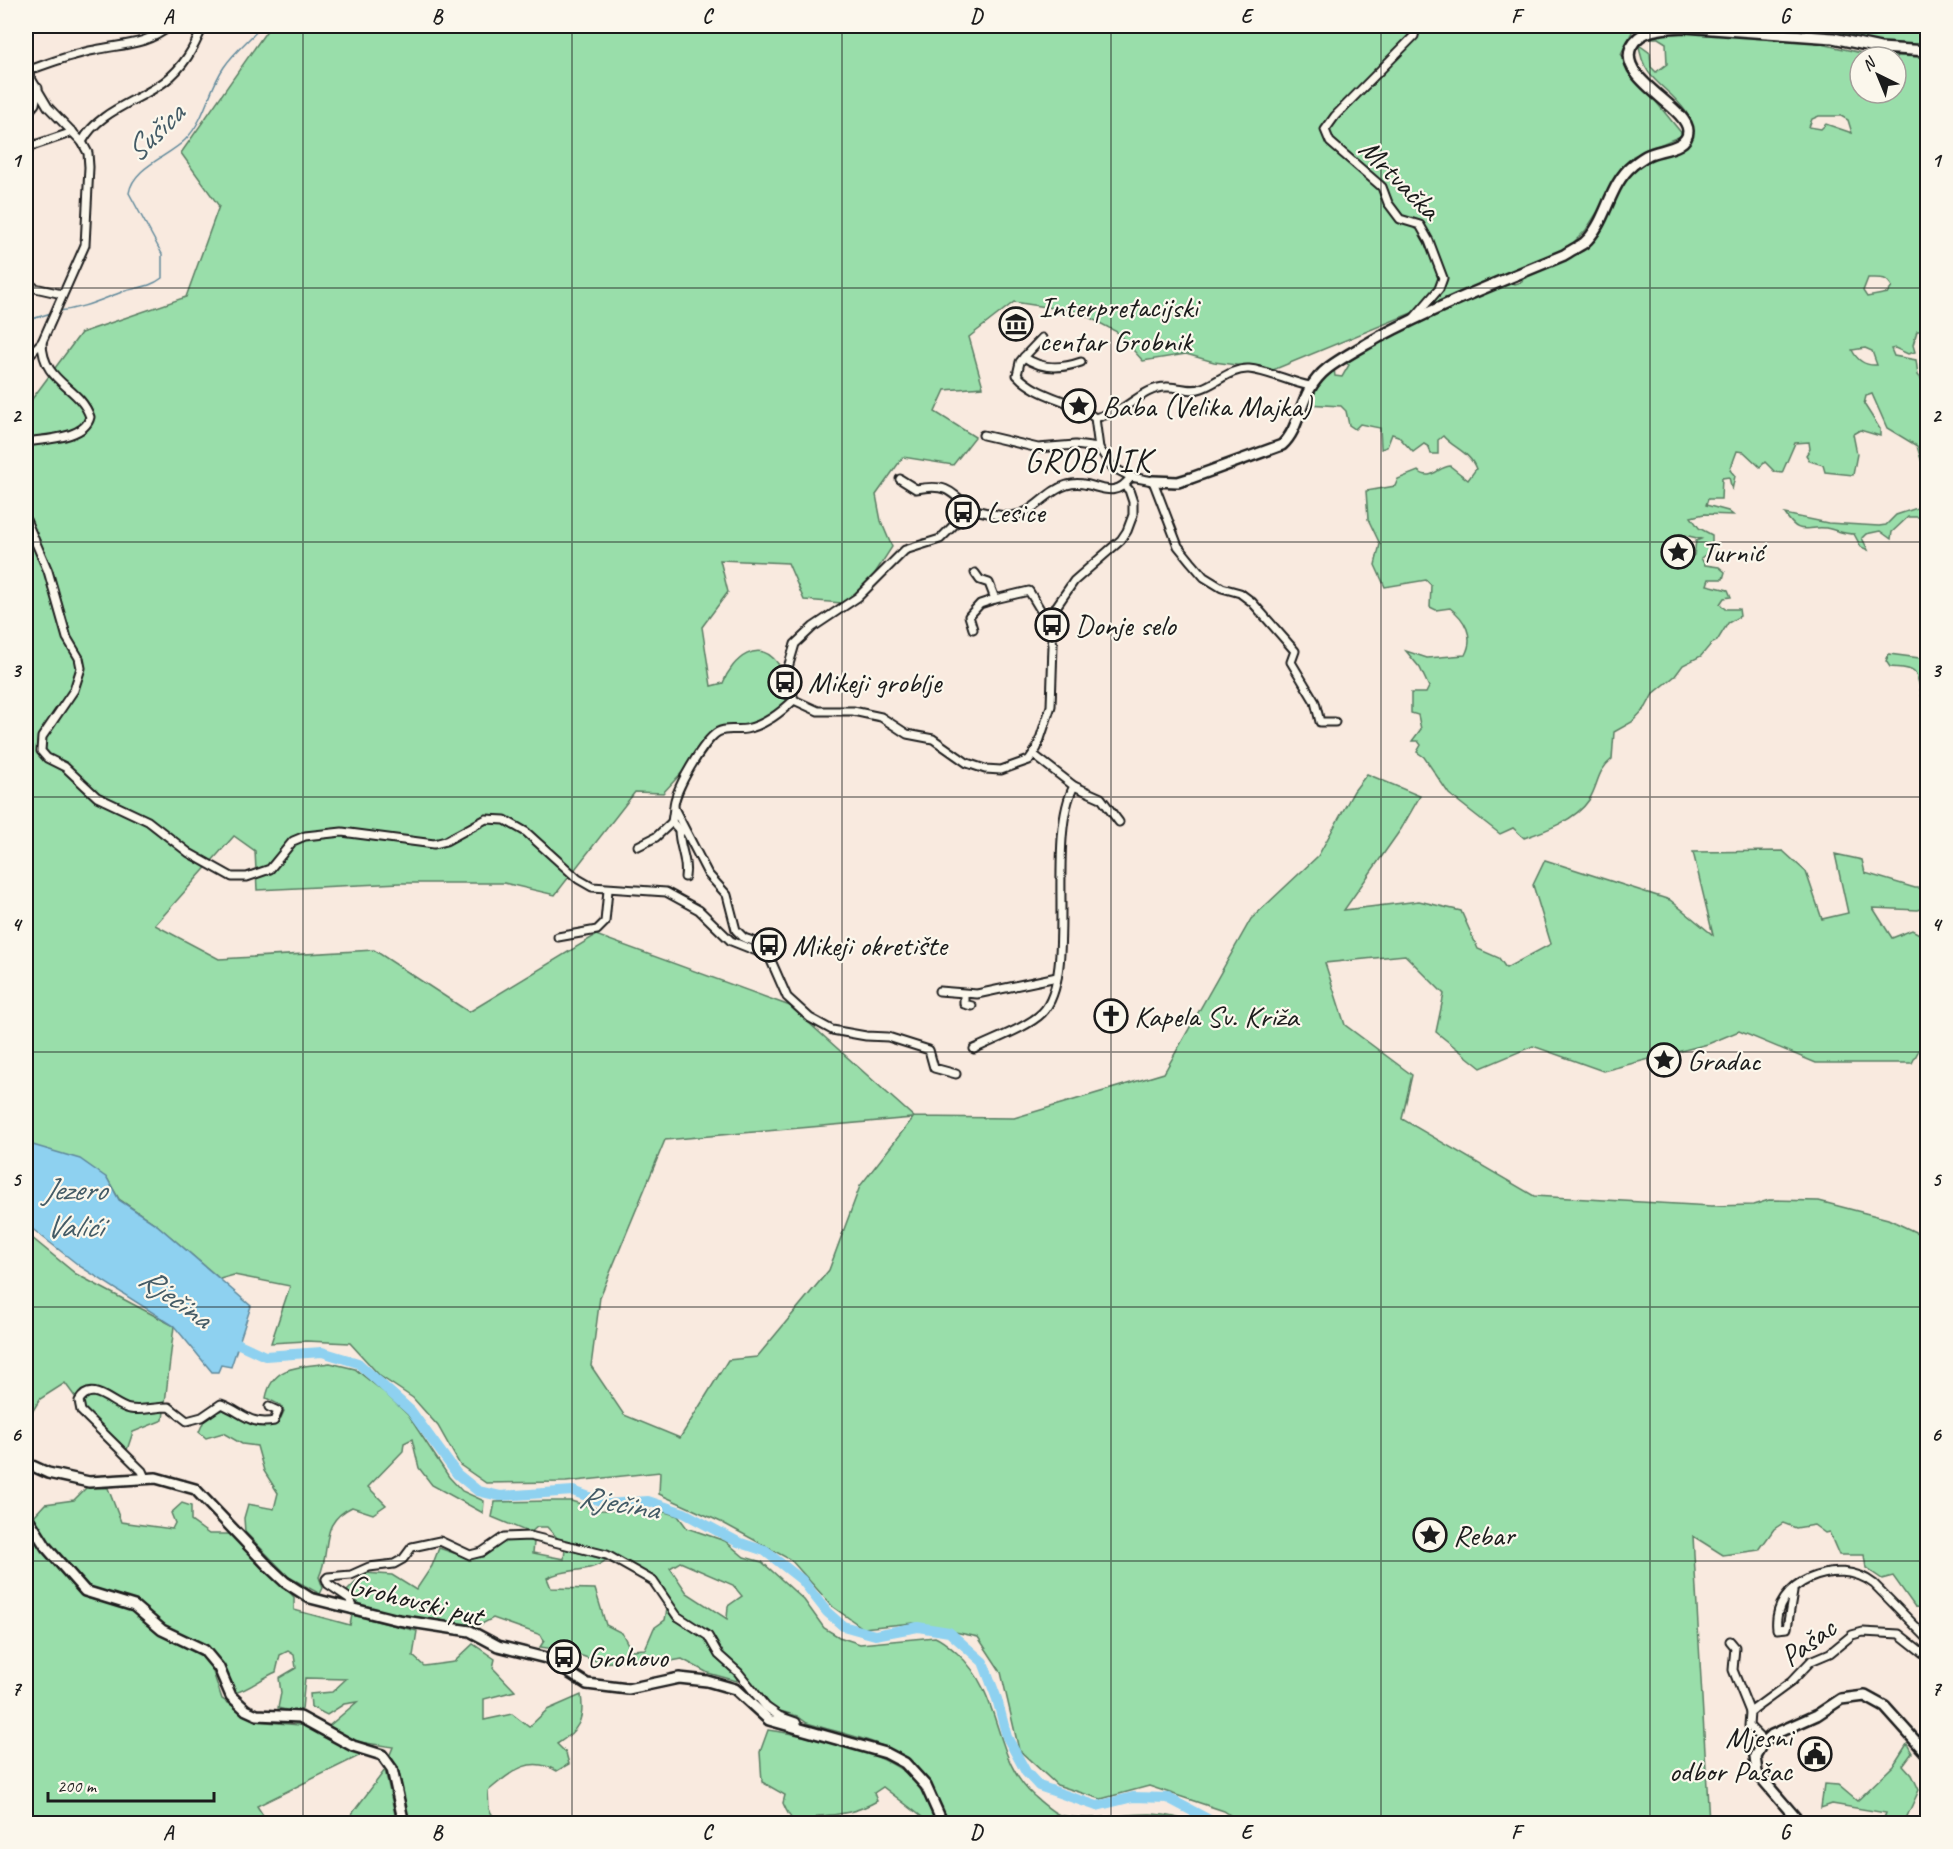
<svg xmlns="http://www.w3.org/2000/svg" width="1953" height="1849" viewBox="0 0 1953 1849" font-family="Caveat,sans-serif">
<rect width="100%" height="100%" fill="#f9eadf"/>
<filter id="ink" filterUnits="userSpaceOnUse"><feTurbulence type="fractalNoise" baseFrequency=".0167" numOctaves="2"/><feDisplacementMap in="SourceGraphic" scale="12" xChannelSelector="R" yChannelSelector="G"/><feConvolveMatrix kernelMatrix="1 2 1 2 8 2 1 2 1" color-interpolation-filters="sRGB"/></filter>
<g filter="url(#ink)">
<g fill="#99deaa" stroke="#5a7d63" stroke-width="1.5" fill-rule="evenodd">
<path d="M270 26H1635L1621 54 1644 87 1683 135 1633 156 1586 230 1567 249 1273 370 1214 362 1186 354 1143 361 1117 332 1079 312 1014 302 969 337 983 387 945 390 935 412 975 437 953 465 903 457 876 495 881 521 892 547 855 604 804 600 788 563 720 560 728 592 702 627 711 686 723 683C732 659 759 636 779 665 783 672 781 680 787 687L786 702 770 717 748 727 727 726 715 729 686 768 663 793 635 792 555 895 504 883H400L257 890 255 851 234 836 155 925 219 959 374 950 469 1012 596 935 790 1006 914 1117 1014 1118 1164 1073 1251 919 1318 856 1354 791 1367 774 1420 796 1401 829 1344 910 1419 901 1461 911 1478 949 1499 958 1506 968 1551 944 1533 885 1545 860 1670 900 1713 935 1693 852 1783 851 1806 872 1822 919 1848 913 1835 854 1862 860 1865 873 1915 888H1927V907L1918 910 1873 908 1892 938 1912 930 1927 938V1035L1912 1063H1816L1739 1031 1708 1044 1603 1071 1533 1046 1481 1068 1436 1032 1444 994 1405 955 1325 963 1345 1025 1412 1075 1402 1119 1534 1196 1712 1206 1753 1205 1769 1200 1819 1201 1888 1219 1928 1238 1927 1608 1915 1607 1893 1576 1882 1579 1866 1568 1864 1555H1839L1829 1532 1825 1533 1814 1525 1796 1528 1783 1523 1774 1529 1759 1550 1723 1555 1693 1536 1709 1823H1242L1224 1811 1149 1786 1101 1799 1057 1785 1019 1750 1001 1672 978 1637 913 1623 863 1628 833 1607 791 1560 723 1523 659 1494 660 1472 566 1482 486 1483 460 1465 438 1426 413 1398 380 1376 350 1343 306 1341 271 1343 290 1286 234 1275 220 1279 157 1225 119 1199 107 1178 26 1143V393L32 399 81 333 186 297 219 206 181 153ZM913 1118 860 1186 829 1270 757 1357 728 1360 680 1438 624 1415 591 1366 600 1297 665 1140Z"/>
<path d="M1762 26H1927V44L1892 46Z"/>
<path d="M1694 28 1777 34 1866 54 1919 57 1927 55V331H1917L1913 345 1915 352 1908 354 1895 348 1891 349 1894 356 1916 360 1918 375 1927 386V470L1923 466 1917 446 1887 428 1872 394 1866 396 1864 404 1880 429V436L1860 430 1853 434 1857 454 1853 475 1825 472 1823 465 1810 461 1806 455 1810 449 1809 442 1795 443 1782 473 1775 472 1765 462 1760 467 1744 452 1737 451 1730 470 1735 476 1732 490 1729 477 1722 478 1721 499H1708L1706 505 1728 511 1733 515 1704 514 1691 517 1699 528 1712 535V550L1701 558 1705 565 1719 567 1725 572 1723 579H1709L1707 585 1728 590 1731 597 1724 598 1720 604 1725 609H1739L1740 616 1728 623 1717 641 1711 644 1701 656 1683 665 1675 676 1653 694 1646 707 1632 722 1614 732 1612 759C1596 772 1599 784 1589 800 1576 820 1545 831 1524 838L1513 828 1500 834 1449 794 1424 757 1417 752 1421 745 1418 741H1412L1421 729 1418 715 1411 713V693H1426L1429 687 1420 668 1406 651 1427 658 1465 655C1475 637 1465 619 1450 608L1436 610 1430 607 1431 585 1426 580 1385 587 1375 565 1380 544 1368 519 1366 491 1395 486 1398 479 1418 471C1432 482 1437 467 1450 466L1468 480 1476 469C1470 452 1453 448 1443 436L1438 440V454H1431L1429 447 1424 444 1413 452 1398 436 1392 434 1387 447 1381 449 1380 428 1360 424 1355 429 1349 425 1346 411 1341 406 1306 404 1324 374 1334 369 1335 376 1342 377 1349 365 1343 361 1407 326 1508 280 1515 284 1522 282 1524 275 1587 246 1625 178 1648 158 1686 144 1692 134C1691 128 1690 117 1686 112 1668 85 1643 82 1639 45L1650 53 1651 67 1656 72 1667 64 1666 43 1658 38H1642ZM1860 57H1896V93H1860ZM1819 116H1841L1848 120 1852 133 1826 124 1821 129 1809 127 1812 119ZM1868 278C1879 278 1887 276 1892 287L1888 293 1867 297 1863 291ZM1865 348 1872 351 1877 365C1865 366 1857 360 1852 350ZM1680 534 1701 539 1696 541 1694 555 1682 562 1672 552 1682 542Z"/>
<path d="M1917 508 1927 512V517H1908L1892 532 1891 539 1880 531 1866 534 1862 538 1868 550 1861 547 1854 534C1844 534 1836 530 1826 528 1804 526 1800 537 1785 514L1828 523 1879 526 1886 525 1896 515Z"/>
<path d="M1889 654 1927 659 1928 718 1925 725C1925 716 1920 677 1914 672 1909 667 1898 668 1890 667L1886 661Z"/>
<path d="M26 1233 76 1274 174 1326 163 1420 133 1432 127 1450 86 1412 65 1383 40 1399 26 1422Z"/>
<path d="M330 1363 355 1369 385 1393 408 1415 449 1477 462 1491 484 1501 483 1513 432 1485 419 1468 412 1439 404 1443 403 1451 368 1487 386 1505 373 1514 352 1507C318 1523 332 1549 319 1577L323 1588 320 1594 289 1577 245 1532 244 1518 248 1504 274 1509 278 1493 264 1471 257 1446 242 1444 223 1433 206 1438 199 1432 206 1416 228 1408C246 1424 255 1430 279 1422L284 1411 280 1405 266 1398C272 1364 302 1367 330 1363Z"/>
<path d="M87 1487 108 1488 121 1522 172 1529 175 1523 171 1513 182 1503 191 1506V1521L209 1534H233L294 1597V1610L350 1625 352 1615 417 1631 413 1656 424 1666 454 1662 473 1644 495 1659 493 1668 515 1691 484 1699V1720L512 1714 529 1727 547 1710 581 1695C585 1720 578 1731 557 1744L566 1753 569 1764 557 1771C529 1754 510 1773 488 1791L489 1809 497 1823H408L401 1789 389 1757 393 1747 353 1741 329 1726 357 1702 344 1704 327 1715 311 1707 310 1694 332 1692 346 1679 305 1678 302 1709 290 1711 278 1708 281 1693 279 1678 296 1668 294 1655 288 1651 280 1655 276 1672C261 1678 249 1690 234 1693 210 1633 204 1651 157 1622 147 1616 141 1604 129 1599 117 1594 101 1597 90 1588 67 1571 46 1543 34 1516L45 1504 74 1500Z"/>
<path d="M550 1501H571L601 1510 665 1512 678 1516 687 1528 725 1541 744 1557 762 1562 804 1600 824 1628 839 1637 860 1644 935 1637C944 1641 950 1647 957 1653 1004 1695 992 1759 1034 1796 1041 1802 1052 1812 1060 1815 1103 1826 1149 1802 1191 1823H947C941 1809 936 1793 927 1780 902 1742 847 1736 807 1723L797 1716 777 1710 763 1698 741 1669 722 1653 710 1633 678 1612 661 1585 653 1577 608 1552 575 1546 559 1540 547 1527H537L530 1533 492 1517 495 1502ZM680 1562 733 1585 742 1596 728 1606 727 1619 687 1593 670 1568Z"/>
<path d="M26 1524 35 1541 87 1598 135 1611 165 1637 209 1660 222 1699 256 1721 310 1726 363 1754 257 1806 268 1823H26Z"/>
<path d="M525 1539 534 1542 533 1553 564 1559 565 1549 606 1560C589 1574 566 1567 547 1578L551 1588 595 1589 606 1625 622 1633 631 1650 645 1649 654 1628 665 1620 667 1609 674 1620 701 1632 716 1657 736 1674 737 1681 708 1673 682 1659 661 1663 632 1660 602 1663 568 1651 540 1647 544 1641 541 1635 493 1618 476 1627 408 1617 359 1604 347 1591 365 1573 392 1575 416 1590 432 1566 439 1548 471 1559 484 1556 505 1541Z"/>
<path d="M768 1730C809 1736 881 1749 912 1778 924 1791 930 1807 935 1823H925L922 1817 883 1787 874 1793 877 1801C858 1812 839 1815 818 1816L811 1823C792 1824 790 1819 783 1803L785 1795 762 1782 760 1752Z"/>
<path d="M1907 1744 1912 1753 1903 1765 1912 1775 1919 1790 1904 1823H1882L1886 1813 1832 1804 1821 1808 1824 1784 1838 1785 1857 1801 1893 1766Z"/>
<path d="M385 1770 397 1823H345Z"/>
</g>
<path fill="#8ed1f0" stroke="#60899b" stroke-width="1.5" d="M26 1143 80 1159 107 1178 119 1200 157 1225 251 1306 231 1367 221 1365 218 1372H212L174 1326 81 1267 26 1224Z"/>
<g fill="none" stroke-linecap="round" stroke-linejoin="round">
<g stroke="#60899b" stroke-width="1.5">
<path d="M58 311C82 309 100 300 122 292 137 287 149 288 162 278V254L129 193C133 167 168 157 185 140 206 119 208 90 224 67 234 52 250 39 262 26"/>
<path d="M26 321 54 312"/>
</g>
<path stroke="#8ed1f0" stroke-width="10" d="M229 1336 239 1344 265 1356 322 1352 358 1363 411 1411 457 1474 478 1491 500 1496 573 1491 608 1504 648 1501 684 1513 738 1542 765 1551 802 1580 827 1612 843 1626 875 1635 918 1627 949 1632 983 1662 997 1699 1007 1737 1026 1772 1039 1786 1097 1806 1133 1797 1168 1798 1217 1824"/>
<g stroke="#1c1c1c" stroke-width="11">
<g id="minor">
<path d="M26 70 48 107 82 142 88 153 89 167 85 245 42 342 26 358"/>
<path d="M27 71C49 63 72 54 95 50 122 44 147 45 170 26"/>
<path d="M26 115 35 104 38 88"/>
<path d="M82 142C98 111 137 102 164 82 184 67 194 48 203 26"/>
<path d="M26 148 73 132"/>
<path d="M26 281 35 288 62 294"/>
<path d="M1414 318 1439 289 1443 278 1429 241 1420 225 1400 219 1388 203 1382 187 1330 142 1325 130 1335 116 1414 36 1416 26"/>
<path d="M1024 357 1042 338"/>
<path d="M1081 362C1061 369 1042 370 1024 357L1020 362 1017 375C1038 398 1072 399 1095 418L1099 448"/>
<path d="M1095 418C1104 415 1113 413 1121 409 1135 401 1149 387 1166 387 1179 386 1189 393 1202 388 1217 383 1231 368 1249 369 1269 371 1289 382 1310 386"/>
<path d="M983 435 1038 448 1075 445 1099 448 1112 467 1131 477"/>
<path d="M26 442C44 439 85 439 90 417 80 386 42 383 42 342"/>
<path d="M900 479 916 489C945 484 949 489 970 509"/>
<path d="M1125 486 1129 490 1133 502V515L1127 531 1121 540 1074 581 1056 607 1049 624 1053 645 1051 706 1037 748 1029 760 1001 770 985 769 967 763 933 739 907 734 881 717 853 711H818L794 700 787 671 795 644 813 627 858 597 905 550 940 539 970 509C982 511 999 517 1011 516 1035 514 1045 491 1067 485 1093 477 1111 505 1131 477L1153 481 1178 546 1191 562 1204 577 1222 588 1240 593 1252 602 1295 651 1291 662 1315 702 1320 722H1335"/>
<path d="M26 520 48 571 67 638 79 658 81 668 74 690 42 737 41 751 47 758 65 767 97 797 148 821 189 853 232 877H247L270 869 293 841 305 836 342 832 434 844 446 841 486 819 505 820 526 832 578 879 592 887 666 892 699 910 731 941 769 956 787 997 810 1018 832 1030 866 1036 888 1037 929 1050 934 1068 956 1074"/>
<path d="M975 573 980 580 989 583 995 599 1029 591 1049 624"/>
<path d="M973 629 969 616 980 604 995 599"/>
<path d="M1074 786 1101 798 1119 822"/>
<path d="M674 808 672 822 681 832"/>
<path d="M679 830C679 847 688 860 685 877"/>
<path d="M638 846 656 837 672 822"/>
<path d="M558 937 597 930 605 922 608 890"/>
<path d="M769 956 770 952 765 945 744 938 736 930 727 895 708 874 674 808C673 792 704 740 718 732 727 727 737 731 746 729 765 725 780 713 794 700"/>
<path d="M939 991 977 994 1057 977"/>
<path d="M964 994V1004L972 1006"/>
<path d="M974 1049C992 1040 1028 1027 1042 1013 1079 976 1045 840 1074 786L1034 755"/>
<path d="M145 1478 142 1471 81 1411 79 1401C92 1378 114 1407 130 1409 143 1411 156 1407 169 1407L187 1421 202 1417 221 1404C241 1411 250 1426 274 1421L278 1411 269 1407"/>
<path d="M1793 1592 1787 1628 1777 1629C1771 1583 1838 1555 1874 1584L1928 1639"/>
<path d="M352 1609 350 1599 328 1584 326 1579 328 1577 351 1575 369 1567 394 1564 403 1559 412 1547 440 1541 470 1555 482 1552 504 1537 530 1536 607 1555 653 1581 677 1616 708 1636 719 1655 738 1672 766 1707 779 1716 796 1722 799 1729"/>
<path d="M1730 1641 1735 1647 1733 1670 1750 1712"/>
<path d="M1764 1741 1749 1726 1750 1712 1791 1682 1811 1661 1830 1653 1852 1635 1863 1632 1899 1634 1928 1657"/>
</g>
</g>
<g stroke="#1c1c1c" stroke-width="14">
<g id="secondary">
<path d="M1153 481 1178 482 1191 478 1282 445C1303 426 1297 392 1328 368 1344 356 1362 347 1379 337 1439 305 1502 281 1564 255 1570 251 1578 247 1584 243 1607 223 1608 185 1633 165 1637 162 1643 157 1648 155 1660 149 1688 149 1688 131 1688 107 1617 79 1631 47 1640 28 1666 28 1684 27L1833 38 1880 48 1928 51"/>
<path d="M26 1463 48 1473 89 1482 156 1478 195 1489 270 1568 285 1582 310 1598 398 1620 470 1631 498 1646 546 1658 587 1684 628 1689 679 1678 707 1681 735 1689 769 1720 886 1753 905 1763 926 1786 943 1824"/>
<path d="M26 1515 46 1547 85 1591 134 1606 162 1630 204 1650 219 1668 231 1696 246 1710 257 1715 300 1717 353 1746 382 1755 392 1769 404 1824"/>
<path d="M1801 1824 1757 1773 1755 1756 1762 1744 1772 1735 1817 1715 1841 1699 1865 1696 1885 1707 1928 1755"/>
</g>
</g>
<use href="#minor" stroke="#fbf7ec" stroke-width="7"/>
<use href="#secondary" stroke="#fbf7ec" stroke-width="9"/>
</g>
</g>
<path fill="none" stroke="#1c1c1c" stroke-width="1.5" stroke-opacity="0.55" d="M303 26V1824M572 26V1824M842 26V1824M1111 26V1824M1381 26V1824M1650 26V1824M26 288H1928M26 542H1928M26 797H1928M26 1052H1928M26 1307H1928M26 1561H1928"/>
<defs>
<g id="museum-ring" transform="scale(1.725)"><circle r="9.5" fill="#fbf7ec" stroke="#1c1c1c" stroke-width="1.5"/><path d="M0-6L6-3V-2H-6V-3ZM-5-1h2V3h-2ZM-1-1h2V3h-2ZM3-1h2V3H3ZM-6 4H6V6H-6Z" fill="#1c1c1c"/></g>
<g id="sight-ring" transform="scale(1.725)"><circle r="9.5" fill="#fbf7ec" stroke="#1c1c1c" stroke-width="1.5"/><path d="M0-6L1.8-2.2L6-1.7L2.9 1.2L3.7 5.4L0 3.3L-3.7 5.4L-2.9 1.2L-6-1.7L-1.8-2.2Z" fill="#1c1c1c"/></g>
<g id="bus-ring" transform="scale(1.725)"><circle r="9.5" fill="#fbf7ec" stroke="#1c1c1c" stroke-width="1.5"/><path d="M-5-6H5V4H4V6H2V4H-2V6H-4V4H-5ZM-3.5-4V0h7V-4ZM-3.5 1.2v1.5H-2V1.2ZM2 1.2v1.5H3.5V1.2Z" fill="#1c1c1c"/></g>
<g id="church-ring" transform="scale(1.725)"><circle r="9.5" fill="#fbf7ec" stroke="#1c1c1c" stroke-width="1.5"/><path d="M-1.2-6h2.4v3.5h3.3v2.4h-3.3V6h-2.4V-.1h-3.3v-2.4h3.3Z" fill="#1c1c1c"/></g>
<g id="civic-ring" transform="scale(1.725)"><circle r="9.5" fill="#fbf7ec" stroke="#1c1c1c" stroke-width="1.5"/><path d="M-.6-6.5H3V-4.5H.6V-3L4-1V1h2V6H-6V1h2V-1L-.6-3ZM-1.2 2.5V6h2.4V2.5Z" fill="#1c1c1c"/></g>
</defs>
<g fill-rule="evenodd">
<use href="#museum-ring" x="1016" y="324"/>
<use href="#sight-ring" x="1079" y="406"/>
<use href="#bus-ring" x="963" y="512"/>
<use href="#sight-ring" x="1678" y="552"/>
<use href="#bus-ring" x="1052" y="625"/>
<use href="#bus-ring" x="785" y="682"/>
<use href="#bus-ring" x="769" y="945"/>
<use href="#church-ring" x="1111" y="1016"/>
<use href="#sight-ring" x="1664" y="1060"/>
<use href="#sight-ring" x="1430" y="1535"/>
<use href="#bus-ring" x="564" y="1657"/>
<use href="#civic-ring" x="1815" y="1754"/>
</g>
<g text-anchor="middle" stroke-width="4.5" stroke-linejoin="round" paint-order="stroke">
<g font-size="30" fill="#1c1c1c" stroke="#fbf7ec">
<text transform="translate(1400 179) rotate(45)" y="10">Mrtvačka</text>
<text transform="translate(416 1600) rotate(14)" y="10">Grohovski put</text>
<text transform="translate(1808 1642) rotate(-36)" y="10">Pašac</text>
</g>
<g font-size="30" fill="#1c1c1c" stroke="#fbf7ec" text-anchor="start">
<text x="1039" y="317">Interpretacijski<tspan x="1039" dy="34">centar Grobnik</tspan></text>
<text x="1102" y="416">Baba (Velika Majka)</text>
<text x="986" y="522">Lesice</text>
<text x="1701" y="562">Turnić</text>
<text x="1075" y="635">Donje selo</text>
<text x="808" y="692">Mikeji groblje</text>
<text x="792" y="955">Mikeji okretište</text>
<text x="1134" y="1026">Kapela Sv. Križa</text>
<text x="1687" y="1070">Gradac</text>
<text x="1453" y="1545">Rebar</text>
<text x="587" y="1667">Grohovo</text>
<text x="1792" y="1747" text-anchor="end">Mjesni<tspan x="1792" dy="34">odbor Pašac</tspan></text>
</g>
<g font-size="32" font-style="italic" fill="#445b66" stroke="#fbf7ec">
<text transform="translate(154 132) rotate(-44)" y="11">Sušica</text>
<text x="74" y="1200">Jezero<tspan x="74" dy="37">Valići</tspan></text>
<text transform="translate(176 1297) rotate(36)" y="11">Rječina</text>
<text transform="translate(619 1502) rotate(10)" y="11">Rječina</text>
</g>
<g font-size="33" letter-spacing="1.5" fill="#1c1c1c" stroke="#fbf7ec">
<text x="1088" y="471">GROBNIK</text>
</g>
</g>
<rect width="1953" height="1849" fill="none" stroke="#fbf7ec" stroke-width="66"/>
<g transform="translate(1878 75) rotate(317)"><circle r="28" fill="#fbf7ec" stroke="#a29f99" stroke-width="1.5"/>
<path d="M0-4.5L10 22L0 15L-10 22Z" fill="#1c1c1c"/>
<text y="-9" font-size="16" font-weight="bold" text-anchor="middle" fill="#1c1c1c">N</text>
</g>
<path d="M48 1792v9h166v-9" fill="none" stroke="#1c1c1c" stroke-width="3"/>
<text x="57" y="1792" font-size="18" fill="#1c1c1c" stroke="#fbf7ec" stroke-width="4.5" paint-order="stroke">200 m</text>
<rect x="33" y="33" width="1887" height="1783" fill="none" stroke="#1c1c1c" stroke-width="2"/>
<g font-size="20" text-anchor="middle" font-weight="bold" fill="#1c1c1c">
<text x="168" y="23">A</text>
<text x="437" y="23">B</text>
<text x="707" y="23">C</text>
<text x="976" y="23">D</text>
<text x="1246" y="23">E</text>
<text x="1516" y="23">F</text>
<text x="1785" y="23">G</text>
<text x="16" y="167">1</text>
<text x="1936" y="167">1</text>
<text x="16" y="422">2</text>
<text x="1936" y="422">2</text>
<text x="16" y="677">3</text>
<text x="1936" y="677">3</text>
<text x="16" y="931">4</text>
<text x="1936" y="931">4</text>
<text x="16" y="1186">5</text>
<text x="1936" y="1186">5</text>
<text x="16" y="1441">6</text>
<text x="1936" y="1441">6</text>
<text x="16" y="1695">7</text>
<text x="1936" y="1695">7</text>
<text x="168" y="1839">A</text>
<text x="437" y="1839">B</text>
<text x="707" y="1839">C</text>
<text x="976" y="1839">D</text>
<text x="1246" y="1839">E</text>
<text x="1516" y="1839">F</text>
<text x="1785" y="1839">G</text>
</g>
</svg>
